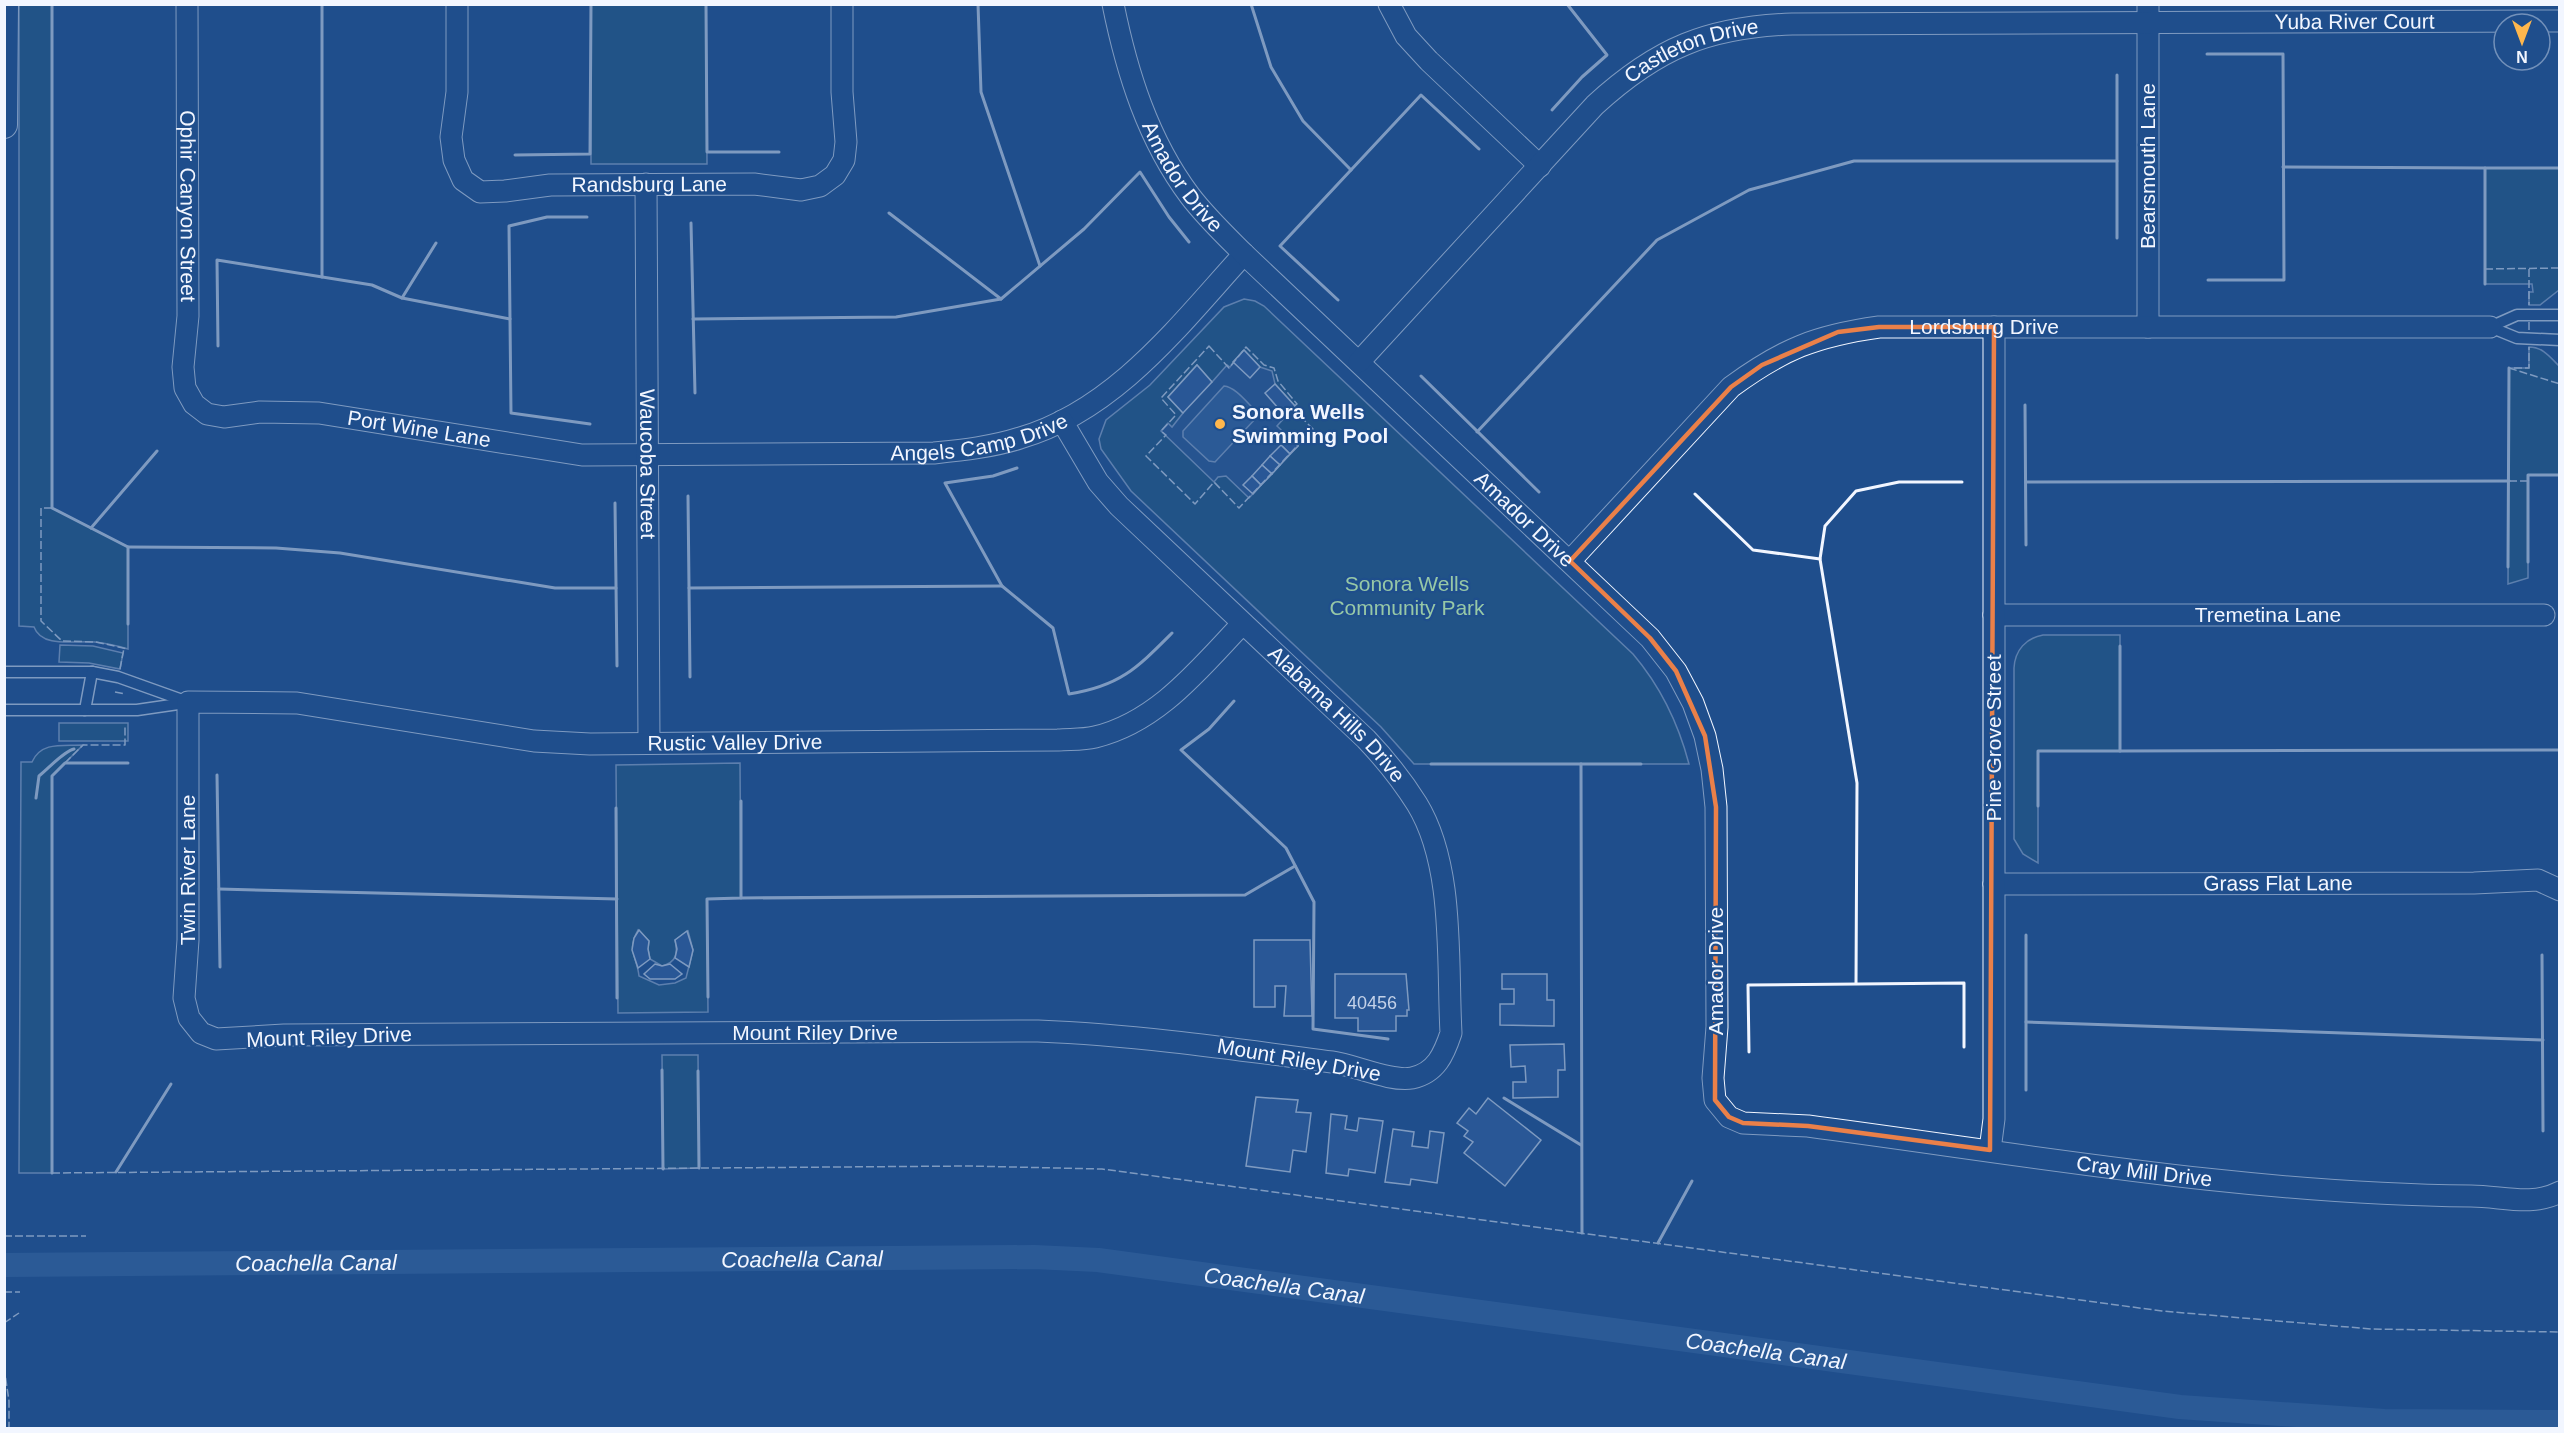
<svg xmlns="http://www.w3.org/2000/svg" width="2564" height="1433" viewBox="0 0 2564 1433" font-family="Arial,sans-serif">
<rect width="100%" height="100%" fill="#1f4e8c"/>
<g fill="#245a82" stroke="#a8bbd7" stroke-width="1.5" fill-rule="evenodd">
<path d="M19 5H52V508L128 547V649C118 646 106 643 95 642 77 640 42 649 34 627L19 626Z"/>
<path d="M591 5H706L707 164H591Z"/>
<path d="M2485 168H2559V290L2540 305H2529V292H2533L2532 284H2485Z"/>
<path d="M1244 299 1255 301 1264 306 1633 654C1661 687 1678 722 1689 764H1414L1381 727 1131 491 1101 449 1099 439 1106 420 1150 385 1224 307Z"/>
<path d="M2529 347C2543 347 2550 357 2559 366V475H2528V578L2508 584 2509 368H2529Z"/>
<path d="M2043 635H2120V751H2038V863L2023 854 2014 839V668C2015 650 2026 638 2043 635Z"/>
<path d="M60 645 93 646 123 653 120 669 89 663 59 662Z"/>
<rect x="59" y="723" width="69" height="18"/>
<path d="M83 745 52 776V1173H19L21 762H32C41 741 64 746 83 745Z"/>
<path d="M740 763 741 898 707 899 708 1012 618 1013 616 765ZM638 930 649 941 648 949 650 959 662 966C677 962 678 953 675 940L688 931 693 950 686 978 675 983 659 985 639 976C637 956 626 951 638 930Z"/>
<path d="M662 1055H698L699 1168 663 1169Z"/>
</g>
<path fill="#305b95" stroke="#a8bbd7" stroke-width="1.5" d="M1244 350 1260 367 1272 371 1275 384 1295 406 1277 426 1298 446 1249 498 1226 476 1218 477 1214 482 1161 431 1168 423 1172 427 1183 413 1168 397 1197 365 1212 382 1227 365 1230 367Z"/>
<path fill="#3b69a3" stroke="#a8bbd7" stroke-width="1.5" d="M1224 386C1236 387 1248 404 1257 412V417L1215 462 1209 461 1183 437V431Z"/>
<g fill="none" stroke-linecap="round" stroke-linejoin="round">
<path stroke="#3b69a3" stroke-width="24" id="s1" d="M4 1265 1034 1257 1098 1260 2180 1407 2384 1421 2560 1422"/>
</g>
<g fill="#3563a3" stroke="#f2f6ff" stroke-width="1.5">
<path d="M1244 350 1260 367 1250 378 1233 362Z"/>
<path d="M1197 365 1212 382 1183 413 1168 397Z"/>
<path d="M1275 384 1295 406 1285 416 1265 393Z"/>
<path d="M1289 437 1298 446 1290 454 1281 445Z"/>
<path d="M1281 445 1290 454 1280 465 1270 456Z"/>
<path d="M1270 456 1280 465 1272 474 1262 465Z"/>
<path d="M1262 465 1272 474 1261 485 1252 476Z"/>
<path d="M1252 476 1261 485 1253 494 1243 485Z"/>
<path d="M639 930 649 941 648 949 650 959 638 968 632 950 634 938Z"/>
<path d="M687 931 693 950 689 967 675 958 677 949 675 940Z"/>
<path d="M1254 940H1310L1312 1016H1284L1286 986H1275V1007H1254Z"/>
<path d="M655 964 662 966 670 964 682 974 675 979H650L644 974Z"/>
<path d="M1335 974H1406L1409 1010H1407V1016H1396V1031H1358V1018H1335Z"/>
<path d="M1502 974H1547V1000H1554V1026L1500 1025V1004H1514V989H1502Z"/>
<path d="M1564 1044 1565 1070H1558V1097L1513 1098V1082H1526L1525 1066 1511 1067 1510 1045Z"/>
<path d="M1256 1097 1298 1100 1296 1112 1311 1113 1306 1152 1293 1150 1290 1172 1246 1166Z"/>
<path d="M1488 1098 1541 1140 1505 1186 1464 1153 1473 1142 1464 1136 1468 1131 1457 1123 1469 1108 1476 1114Z"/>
<path d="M1331 1114 1347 1116 1345 1129 1357 1131 1359 1118 1383 1121 1375 1173 1349 1169 1348 1176 1326 1173Z"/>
<path d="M1393 1129 1414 1132 1412 1146 1428 1148 1430 1131 1444 1133 1437 1183 1411 1179 1410 1185 1385 1182Z"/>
</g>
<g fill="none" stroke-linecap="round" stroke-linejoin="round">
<g stroke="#f2f6ff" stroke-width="13">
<g id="service">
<path d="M2490 327 2517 315H2560"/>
<path d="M2490 327 2517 338 2560 340"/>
<path d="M4 672H92L118 677 188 702"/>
<path d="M4 710H137L185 703"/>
<path d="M85 710 92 672"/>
</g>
</g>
<g stroke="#f2f6ff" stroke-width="23">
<g id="minor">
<path id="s2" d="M187 4 188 316 183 367 185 388 194 404 207 414 224 417 260 412 319 413 582 455 934 453C963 450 992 447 1020 438 1116 410 1180 324 1244 254"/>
<path id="s3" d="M457 4V92L451 137 454 160 463 180 480 192 505 191 550 185 754 184 801 190 820 186 835 175 844 160 846 142 842 92V4"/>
<path id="s4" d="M1113 4C1127 73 1148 140 1190 196 1206 217 1225 235 1244 254L1650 638 1676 671 1693 703 1705 736 1712 769 1716 807 1717 1027 1713 1078 1715 1100 1729 1117 1743 1123 1808 1126C2028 1155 2248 1194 2471 1196 2502 1196 2531 1207 2560 1192"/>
<path d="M1389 4 1406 36 1429 61 1540 166"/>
<path id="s5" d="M646 184 649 743"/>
<path d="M2148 327V4"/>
<path id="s6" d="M1359 362 1595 105C1657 48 1708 27 1792 24L2560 21"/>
<path id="s7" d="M1062 421 1098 482 1119 506 1366 739C1385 759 1402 780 1417 804 1455 866 1447 962 1451 1033 1444 1054 1436 1073 1412 1078 1391 1082 1354 1065 1332 1062 1234 1049 1137 1035 1038 1031L284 1035 216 1039 201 1033 189 1018 184 998 188 940V702L297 703 534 741 590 744 1058 740C1070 739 1083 740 1095 737 1158 722 1200 668 1243 623"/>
<path id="s8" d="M1570 561 1731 387C1783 349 1815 336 1879 327H2490"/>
<path id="s9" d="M1994 615H2544"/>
<path id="s10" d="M1994 884 2474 883 2538 880 2560 890"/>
<path d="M1990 1150 1994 1119V327"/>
</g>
</g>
<g stroke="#f2f6ff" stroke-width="28">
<path id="tertiary" d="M4 125 5 4"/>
</g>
<use href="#service" stroke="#1f4e8c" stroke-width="10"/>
<use href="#minor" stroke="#1f4e8c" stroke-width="21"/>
<use href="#tertiary" stroke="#1f4e8c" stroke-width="26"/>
<g stroke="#f2f6ff" stroke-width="1.5" stroke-dasharray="8 3" stroke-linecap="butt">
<path d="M2485 269 2560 268"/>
<path d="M2529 269V305"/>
<path d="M2529 322V331"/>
<path d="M1209 346 1229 368 1246 347 1264 365 1274 368 1278 381 1297 404 1292 408 1313 429 1239 508 1214 482 1195 504 1146 456 1166 435 1161 431 1176 415 1161 398Z"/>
<path d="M2509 368 2560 384"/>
<path d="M2514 368H2529V347"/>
<path d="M2509 481H2528"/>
<path d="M52 508H41V621L62 641 96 642 128 649"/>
<path d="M120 669 124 648"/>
<path d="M115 692 125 694"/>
<path d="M65 763 83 745H125V726"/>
<path d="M52 1173 969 1166 1102 1169 2162 1311 2371 1329 2560 1332"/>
<path d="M4 1236H86"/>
<path d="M4 1292H20"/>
<path d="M4 1323 19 1313"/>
<path d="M4 1367 9 1401V1428"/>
</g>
<g stroke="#f2f6ff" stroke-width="3">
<path d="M52 4V508L128 547V624"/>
<path d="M706 4 707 152H779"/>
<path d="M978 4 981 92 1040 266"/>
<path d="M1251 4 1271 67 1303 121 1351 170"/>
<path d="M2207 54H2283L2284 280H2208"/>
<path d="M2117 75V238"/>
<path d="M1552 110 1582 77 1607 55 1567 4"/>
<path d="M515 155 590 154 591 4"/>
<path d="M2283 167 2485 168"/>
<path d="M889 213 1001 299"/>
<path d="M587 217H547L509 226 511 413 590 424"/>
<path d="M691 223 695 393"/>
<path d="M322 277V4"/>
<path d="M2485 284V168H2560"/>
<path d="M402 298 436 243"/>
<path d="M1338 300 1280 246 1421 95 1479 149"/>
<path d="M693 319 896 317 1001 299 1084 229 1140 172 1169 217 1189 242"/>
<path d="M218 346 217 260 372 285 402 298 510 319"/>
<path d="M1421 376 1539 492"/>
<path d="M2025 405 2026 545"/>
<path d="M1477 432 1657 240 1749 190 1854 161H2117"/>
<path d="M1017 468 993 476 945 483 1002 586 1053 628 1069 694C1120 686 1137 668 1172 633"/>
<path d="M2026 482 2509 481"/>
<path d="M1695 494 1753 550 1820 559"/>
<path d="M688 496 690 677"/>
<path d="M615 503 617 666"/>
<path d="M91 528 157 451"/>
<path d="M128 547 276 548 340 553 555 588H616"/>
<path d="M2528 562V475H2560"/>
<path d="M2508 567 2509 368"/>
<path d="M689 588 1002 586"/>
<path d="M1234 701 1209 729 1181 750 1286 848 1314 902 1313 1029 1388 1039"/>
<path d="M2120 751 2560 750"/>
<path d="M1431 764H1641"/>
<path d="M1581 764 1582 1233"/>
<path d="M217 775 220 967"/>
<path d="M36 798 39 776C49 768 64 751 74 749"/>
<path d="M2038 806V751H2120V646"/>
<path d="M616 808 617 998"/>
<path d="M219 889 617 899"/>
<path d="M741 898 1245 895 1295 866"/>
<path d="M2542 955 2543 1131"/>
<path d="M1856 983 1857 783 1820 559 1825 526 1856 491 1899 482H1962"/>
<path d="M708 997 707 899 741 898V801"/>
<path d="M2026 1022 2543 1040"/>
<path d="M1749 1052 1748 985 1964 983V1047"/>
<path d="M662 1070 663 1169"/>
<path d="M698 1071 699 1168"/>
<path d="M2026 1090V935"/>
<path d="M1504 1098 1581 1145"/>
<path d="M116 1172 171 1084"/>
<path d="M52 1173V776L65 763H128"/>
<path d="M1658 1243 1692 1181"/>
</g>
</g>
<path d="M0 0H2564V1433H0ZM1879 327H1994L1990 1150 1808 1126 1743 1123 1729 1117 1715 1100 1716 807 1705 736 1676 671 1650 638 1570 561 1731 387 1762 365 1838 332Z" fill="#1f4e8c" fill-opacity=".55" fill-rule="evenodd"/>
<path fill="none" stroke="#ea8049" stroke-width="4.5" stroke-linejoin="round" d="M1879 327H1994L1990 1150 1808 1126 1743 1123 1729 1117 1715 1100 1716 807 1705 736 1676 671 1650 638 1570 561 1731 387 1762 365 1838 332Z"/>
<circle fill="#ffb74d" stroke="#1f4e8c" stroke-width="2" cx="1220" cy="424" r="6"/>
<g text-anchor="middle" stroke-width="4.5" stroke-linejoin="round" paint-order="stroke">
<g font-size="18" fill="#c3d1e8">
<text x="1372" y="1009">40456</text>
</g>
<g font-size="21" fill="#f2f6ff" stroke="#1f4e8c">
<text dy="7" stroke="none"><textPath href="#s6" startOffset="1130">Yuba River Court</textPath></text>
<text dy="7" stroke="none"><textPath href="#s6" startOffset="462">Castleton Drive</textPath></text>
<text transform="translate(2148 166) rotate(-90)" y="7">Bearsmouth Lane</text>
<text dy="7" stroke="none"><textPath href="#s4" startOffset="188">Amador Drive</textPath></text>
<text dy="7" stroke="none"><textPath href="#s3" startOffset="369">Randsburg Lane</textPath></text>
<text dy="7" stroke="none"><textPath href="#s2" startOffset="202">Ophir Canyon Street</textPath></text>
<text dy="7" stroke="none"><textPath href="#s8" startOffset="504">Lordsburg Drive</textPath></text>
<text dy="7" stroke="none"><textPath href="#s2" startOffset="633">Port Wine Lane</textPath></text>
<text dy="7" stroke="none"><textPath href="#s2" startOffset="1197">Angels Camp Drive</textPath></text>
<text dy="7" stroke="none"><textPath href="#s5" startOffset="280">Waucoba Street</textPath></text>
<text dy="7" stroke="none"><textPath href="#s4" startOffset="674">Amador Drive</textPath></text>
<text dy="7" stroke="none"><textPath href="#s9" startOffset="274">Tremetina Lane</textPath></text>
<text dy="7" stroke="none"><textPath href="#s7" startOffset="404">Alabama Hills Drive</textPath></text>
<text transform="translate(1994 738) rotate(-90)" y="7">Pine Grove Street</text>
<text dy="7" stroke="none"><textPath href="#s7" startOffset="2924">Rustic Valley Drive</textPath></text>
<text dy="7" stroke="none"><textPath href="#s7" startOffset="2206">Twin River Lane</textPath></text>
<text dy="7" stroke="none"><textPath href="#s10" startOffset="284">Grass Flat Lane</textPath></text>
<text transform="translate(1716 971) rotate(-90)" y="7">Amador Drive</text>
<text x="815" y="1040">Mount Riley Drive</text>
<text transform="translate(329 1037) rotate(-2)" y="7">Mount Riley Drive</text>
<text transform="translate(1299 1060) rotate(10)" y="7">Mount Riley Drive</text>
<text dy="7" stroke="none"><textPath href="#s4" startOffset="1767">Cray Mill Drive</textPath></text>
</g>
<g font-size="21" font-weight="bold" fill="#f2f6ff" stroke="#1f4e8c" text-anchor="start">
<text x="1232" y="419">Sonora Wells<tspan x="1232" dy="24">Swimming Pool</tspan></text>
</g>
<g font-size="21" fill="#97c8a6" stroke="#1f4e8c">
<text x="1407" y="591">Sonora Wells<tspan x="1407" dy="24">Community Park</tspan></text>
</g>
<g font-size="22" font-style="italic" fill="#f2f6ff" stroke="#1f4e8c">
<text dy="8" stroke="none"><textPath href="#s1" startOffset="798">Coachella Canal</textPath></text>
<text dy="8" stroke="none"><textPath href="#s1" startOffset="312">Coachella Canal</textPath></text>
<text dy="8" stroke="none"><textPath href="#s1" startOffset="1282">Coachella Canal</textPath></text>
<text dy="8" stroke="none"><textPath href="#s1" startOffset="1768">Coachella Canal</textPath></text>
</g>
</g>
<rect width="2564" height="1433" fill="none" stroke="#f2f6ff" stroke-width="12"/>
<g transform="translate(2522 42) rotate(180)"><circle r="28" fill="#1f4e8c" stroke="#7391ba" stroke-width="1.5"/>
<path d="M0-4.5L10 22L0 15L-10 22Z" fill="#ffb74d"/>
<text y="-9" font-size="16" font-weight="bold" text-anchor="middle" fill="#f2f6ff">N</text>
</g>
</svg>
